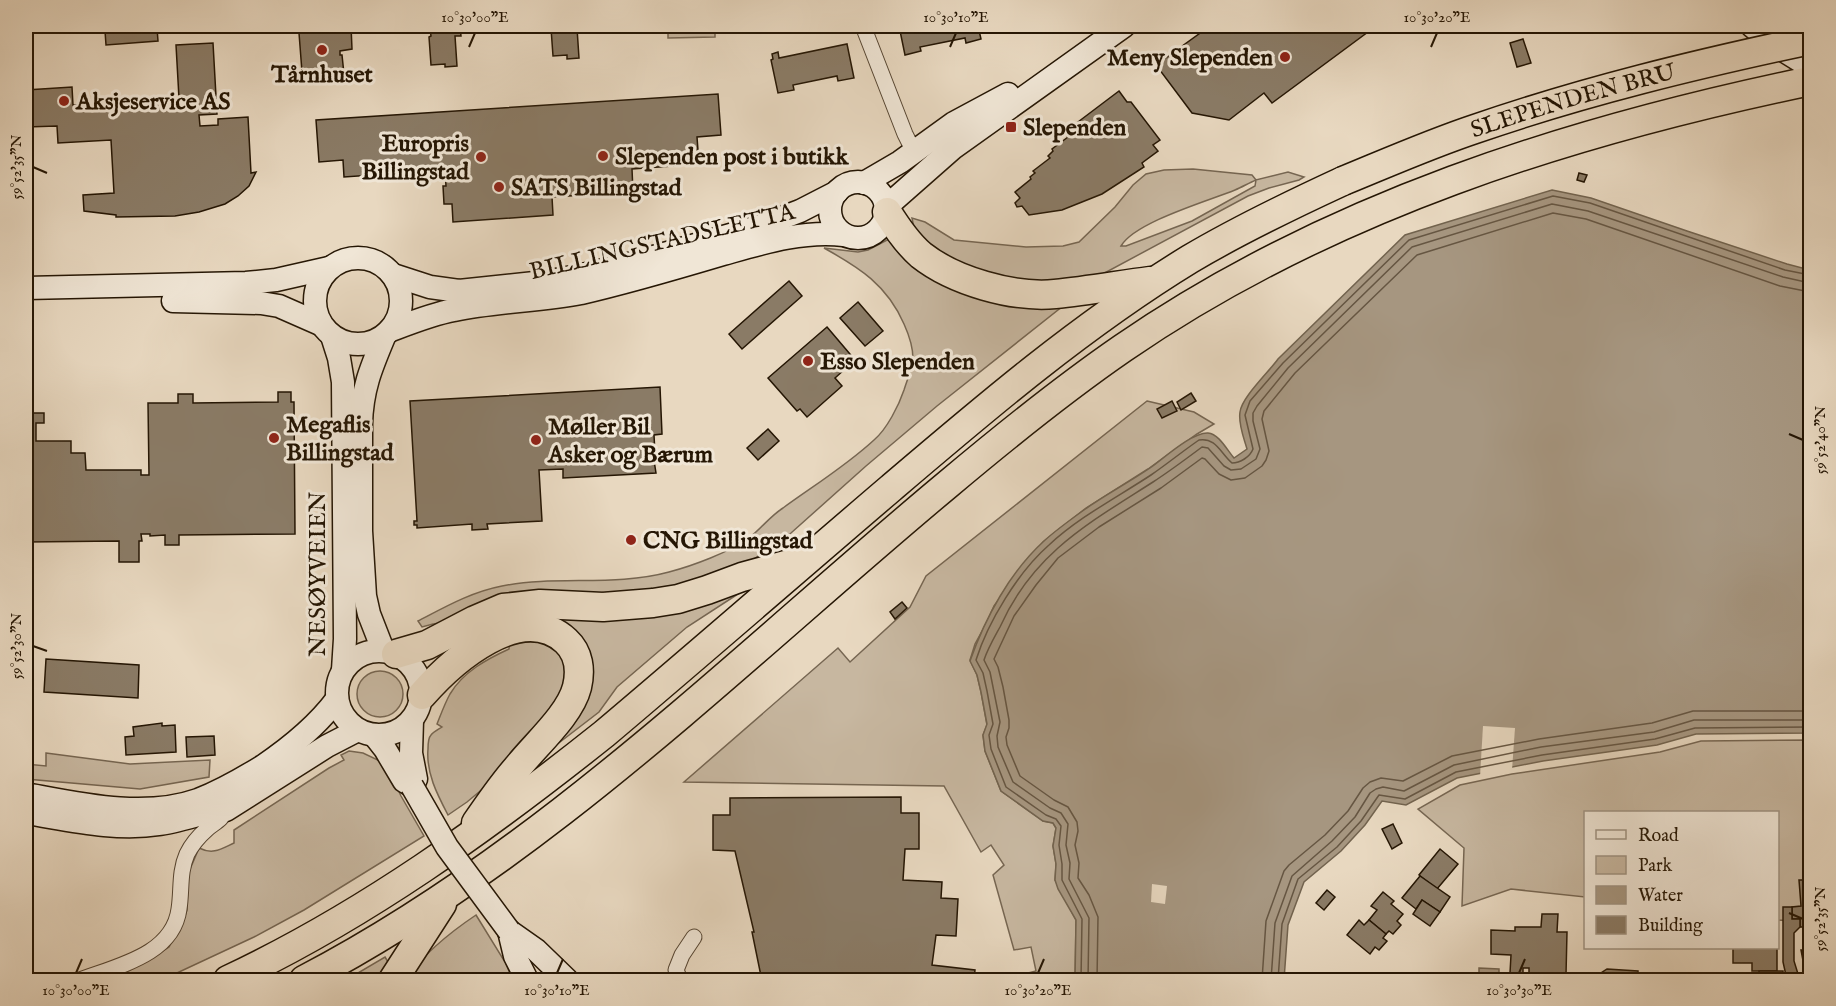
<svg xmlns="http://www.w3.org/2000/svg" width="1836" height="1006" viewBox="0 0 1836 1006" font-family="'IM FELL English',serif">
<rect width="100%" height="100%" fill="#e8d8c0"/>
<filter id="stains"><feTurbulence type="fractalNoise" baseFrequency=".00333" numOctaves="4"/><feColorMatrix values="0 0 0 0 .2 0 0 0 0 .09 0 0 0 0 .02 0 0 0 .5 -.17"/></filter>
<radialGradient id="worn" r=".72"><stop offset=".6" stop-color="#630" stop-opacity="0"/><stop offset="1" stop-color="#630" stop-opacity=".3"/></radialGradient>
<g fill="#c7b7a0" stroke="#766652" stroke-width="1.5" fill-rule="evenodd">
<path d="M668 26H715V37L668 38Z"/>
<path d="M1193 169 1252 175 1256 180 1288 172 1304 177 1299 180 1269 188 1248 196 1099 276 1077 283 1005 280 945 259 914 228 912 218 925 222 954 240 1026 247 1063 246 1079 242 1115 207 1133 185 1146 174 1164 170ZM1256 180 1255 186 1192 221 1126 246H1121C1135 222 1208 201 1235 190 1242 187 1249 183 1256 180Z"/>
<path d="M889 239 1063 306 937 406 866 466 791 533 754 559 725 573 681 587 433 624 422 627 418 621C445 607 471 592 502 586 557 575 614 587 669 572 692 566 730 552 749 538 761 529 770 516 783 508 813 486 846 466 874 440 887 429 899 405 904 390 907 380 912 369 913 359 913 347 909 335 904 324 887 285 860 268 824 248L858 252 868 250Z"/>
<path d="M1147 401 1194 412 1214 424 1197 434 1148 469 1086 508 1043 542 994 606 987 622 975 644 970 660 977 675 981 692 987 725 983 735 985 751 1001 791 1043 821 1053 823 1056 828 1053 846 1056 864 1055 880 1076 920 1075 980H1020V975L1036 971 1031 947 1014 950 993 875 1004 865 991 845 981 852 944 786 684 782 838 648 850 662 910 607 926 576Z"/>
<path d="M741 592 687 627 617 687 599 712 538 759 586 690 536 612Z"/>
<path d="M510 640H544L566 660 563 695 497 777 467 802 448 815C437 794 426 773 428 749 428 745 428 738 431 735 433 732 439 729 442 727L437 724C441 714 445 703 450 694 463 672 487 659 509 649Z"/>
<circle cx="380" cy="694" r="23"/>
<path d="M1810 740V922L1778 920V812H1586L1585 897 1511 889 1462 906 1464 848 1418 809 1460 785 1512 774 1660 752 1701 741Z"/>
<path d="M349 751 363 753 380 761 391 775 401 796 424 836 304 910 254 937 162 980H96L155 956 169 947 184 919 187 910 188 874 199 848C213 855 221 849 234 843V830L329 768 344 760 341 755Z"/>
<path d="M46 753 130 764 210 760 209 777 140 789 26 779V764L46 766Z"/>
<path d="M476 915 505 962 513 980H404C424 954 449 933 476 915Z"/>
<path d="M385 957 388 962 377 980H346Z"/>
</g>
<g fill="#a69680" stroke="#72634e" stroke-width="1.5">
<path d="M1552 190 1591 198 1687 231 1787 264 1810 270V733L1696 734 1657 745 1543 761 1457 778 1406 805 1382 801 1365 825 1341 851 1304 882 1288 925 1284 980H1075L1076 920 1058 889 1055 880 1056 864 1053 846 1056 828 1053 823 1043 821 1001 791 985 751 983 735 987 724 981 692 977 675 970 661C985 618 1010 572 1044 541 1056 530 1070 520 1084 510 1105 495 1128 483 1150 468 1163 459 1192 432 1208 433 1219 434 1227 450 1234 458L1247 449C1244 438 1238 424 1240 412 1242 397 1268 373 1278 359L1405 235Z"/>
<path d="M1479 968 1499 969V980H1479Z"/>
</g>
<g fill="#e8d8c0">
<path d="M1483 726 1515 728 1512 770 1480 777Z"/>
<path d="M1152 884 1167 886 1165 904 1151 902Z"/>
</g>
<g fill="none" stroke-linecap="round" stroke-linejoin="round">
<g stroke="#665642" stroke-width="1.5">
<path d="M1081 980 1082 919 1062 880V864L1059 845 1061 826 1056 819 1046 815 1006 787 991 749 989 735 993 724 987 691 983 673 976 660C988 622 1018 572 1049 545 1079 517 1116 498 1151 475 1167 464 1183 451 1199 440 1216 437 1221 454 1232 463 1240 463 1250 457 1253 449L1245 415 1250 401 1283 363 1409 240 1553 196 1590 203 1785 270 1810 275"/>
<path d="M1088 980 1089 918 1069 879 1070 863 1066 845 1068 824 1061 813 1050 808 1013 782 998 747 997 736 1000 722 990 672 984 660C988 648 994 638 1000 627 1033 553 1089 523 1153 482 1170 471 1186 459 1202 447L1208 448 1224 466 1231 470 1241 469 1256 459 1260 449 1253 421V413L1257 406 1288 368 1412 247 1552 204 1588 211 1783 277 1810 283"/>
<path d="M1097 980 1098 917 1089 895 1078 878 1079 863 1075 845 1078 831 1077 822 1068 807 1054 800 1020 776 1007 745 1006 737 1009 728V720L1003 687 998 667 994 659 1014 616 1036 585 1058 558 1099 527 1161 488 1202 458 1205 459 1219 474 1231 480 1245 478 1262 466 1266 460 1269 451 1262 419 1264 411 1295 373 1417 255 1553 213 1586 219 1780 286 1810 292"/>
<path d="M1262 980 1266 921 1284 871 1289 865 1325 835 1348 811 1363 788 1370 782 1381 778 1403 781 1452 756 1539 739 1652 723 1693 711H1810"/>
<path d="M1271 980 1275 923 1292 876 1332 841 1355 817 1370 793 1376 789 1383 787 1404 791 1454 765 1541 747 1654 732 1694 720H1810"/>
<path d="M1278 980 1282 924 1298 879 1337 847 1361 821 1379 795 1405 799 1456 772 1542 755 1655 739 1695 728 1810 727"/>
</g>
</g>
<g fill="#8a7b66" stroke="#251604" stroke-width="1.5">
<path d="M324 26H351L352 49 340 51V55H342L344 74 327 75V71L302 72 299 33 324 31Z"/>
<path d="M428 26H460L461 36H455L457 66 445 67V64L431 65 429 37 431 36 430 28H428Z"/>
<path d="M555 26H583V28H577L579 58 567 59V55L553 56 551 28H555Z"/>
<path d="M899 26H978L981 39 966 43 965 38 920 47 921 51 905 55Z"/>
<path d="M1210 26H1376L1272 103 1264 93 1229 120 1192 113 1156 65Z"/>
<path d="M157 28 158 41 106 45 105 31Z"/>
<path d="M1523 39 1531 63 1517 67 1510 43Z"/>
<path d="M213 43 217 114 199 115 200 126 218 125V119L248 117 251 173 256 172 249 186 238 196 225 204 199 212 175 216 116 217V215L84 211 83 195 114 193 111 140 58 143 57 126 26 127V90L72 87 73 105 179 98 176 45Z"/>
<path d="M847 44 854 78 838 81 837 76 793 85 794 90 778 93 771 60 773 59 772 54 778 52 779 58Z"/>
<path d="M1119 91 1127 102H1131L1160 140 1153 145 1158 151 1142 163 1144 167 1102 194 1062 210 1029 215 1022 206 1017 207 1015 203 1020 198 1015 192 1031 179 1030 177 1035 173 1033 171 1050 158 1048 156 1053 151 1052 149 1068 137 1066 135 1072 130 1070 128Z"/>
<path d="M718 94 721 135 697 137 699 164 632 169 633 192 552 197 553 215 453 222 452 204H444L443 186H446L445 170 344 177 343 160 319 162 316 120Z"/>
<path d="M1579 173 1587 175 1584 182 1577 180Z"/>
<path d="M789 281 802 296 742 349 729 334Z"/>
<path d="M858 302 883 331 865 346 840 318Z"/>
<path d="M827 327 855 360 835 378 842 386 807 417 800 409 797 411 768 378Z"/>
<path d="M660 387 662 434 654 435 655 454H653L656 473 563 478V469L539 470 542 521 487 524 488 529 472 530V524L417 528V525H414V521H417L410 401Z"/>
<path d="M278 392H291V402H294L295 534 179 535V545H165V535L150 536V534H141L142 541H139V562H119V541L26 542V413H44V423H36V441H71V453H85L86 470H141V475H149L148 403H178V394H193V403L278 402Z"/>
<path d="M1191 393 1196 401 1181 410 1177 402Z"/>
<path d="M1172 401 1177 411 1162 418 1157 409Z"/>
<path d="M768 429 779 441 758 460 747 448Z"/>
<path d="M902 602 907 608 895 619 890 612Z"/>
<path d="M46 659 139 665 138 698 44 692Z"/>
<path d="M162 723V726L175 725 176 752 126 755 125 737 134 736 133 727Z"/>
<path d="M214 736 215 755 187 757 186 737Z"/>
<path d="M901 797V813H919V849H905L903 880 942 882 941 898 958 899 956 936 936 935 932 965 975 970 974 980H796L761 976 752 932H754L735 851 713 850V815H730V798Z"/>
<path d="M1393 824 1402 843 1392 849 1382 829Z"/>
<path d="M1440 849 1458 864 1437 889 1419 875Z"/>
<path d="M1420 876 1450 897 1440 912 1422 900 1416 909 1402 898Z"/>
<path d="M1799 880H1810V927H1800V919H1792V907L1801 906Z"/>
<path d="M1327 890 1335 897 1324 910 1316 903Z"/>
<path d="M1383 892 1394 901 1391 904 1403 914 1397 921 1401 925 1393 934 1389 931 1386 934 1369 920 1377 910 1371 906Z"/>
<path d="M1422 900 1440 912 1430 926 1413 914Z"/>
<path d="M1783 907H1792V919H1800V927L1794 933V961L1798 974H1804V971L1810 970V980H1787L1783 962Z"/>
<path d="M1542 914H1558L1557 932H1567L1566 975 1529 974V968H1523V974L1510 973 1511 955 1491 954V930L1515 931V927H1541Z"/>
<path d="M1359 920 1364 925 1369 920 1386 934 1383 938 1387 941 1379 950 1375 947 1370 954 1347 935Z"/>
<path d="M1733 948H1777V971H1752V963H1733Z"/>
<path d="M1801 950H1810V965L1804 966Z"/>
<path d="M1607 969 1638 971V980H1601V973Z"/>
<rect x="1759" y="971" width="24" height="9"/>
</g>
<g fill="none" stroke-linecap="round" stroke-linejoin="round">
<g stroke="#564633" stroke-width="17">
<g id="street">
<path d="M863 26 905 134 914 152"/>
<path d="M80 980C117 966 173 955 179 909 182 890 179 872 187 854 192 844 199 836 207 829 214 823 223 819 226 810"/>
<path d="M680 980 676 970 682 955 694 937"/>
</g>
</g>
<g stroke="#251604" stroke-width="25">
<g id="secondary">
<path d="M1752 26 1775 45 1810 67"/>
<circle cx="858" cy="210" r="28"/>
<path d="M864 183 900 162 954 123 1008 94"/>
<path d="M886 207 953 148 1124 26"/>
<circle cx="358" cy="301" r="43"/>
<path d="M393 275 430 287 459 291 544 282 578 276 622 266 758 227 800 211 837 192"/>
<path d="M26 288 246 283 276 280 329 268"/>
<path d="M173 301 261 303 279 306 320 324"/>
<path d="M389 331C410 323 432 314 454 310 496 301 539 301 581 293 629 282 676 268 723 254 762 243 803 230 844 235"/>
<path d="M332 336 339 358 343 382 345 639 343 670"/>
<path d="M383 650 369 614 365 596 361 531V424C362 389 371 368 384 337"/>
<circle cx="379" cy="693" r="42"/>
<path d="M374 735 385 749 404 781 412 786 416 779 411 753 412 720"/>
<path d="M26 794C80 804 144 819 198 800 221 791 242 779 263 766 291 747 317 726 337 699"/>
<path d="M26 813C70 820 115 831 160 824 180 821 200 814 219 809L226 810 327 746 358 730"/>
<path d="M509 931 536 950 567 980"/>
<path d="M509 931 515 956 527 980"/>
</g>
</g>
<g stroke="#251604" stroke-width="31">
<g id="highway">
<path d="M887 212C897 228 907 243 921 255 954 281 1013 298 1055 294 1087 291 1119 285 1150 281"/>
<path d="M396 654 427 645 475 620 503 608 540 604 603 607 653 603 678 599 707 590 742 577 800 561"/>
<path d="M422 695C451 662 521 599 566 641 579 653 581 670 577 687 570 715 535 745 517 768 502 785 489 804 476 823"/>
<path d="M228 980C364 916 486 828 604 734 700 653 795 570 891 488 986 407 1082 325 1190 259 1239 230 1291 205 1343 181"/>
<path d="M304 980C547 853 738 659 947 485 1004 437 1062 390 1123 348 1328 207 1569 131 1810 81"/>
<path d="M393 980 442 904"/>
</g>
</g>
<use href="#street" stroke="#f0e6d6" stroke-width="15"/>
<use href="#secondary" stroke="#f0e6d6" stroke-width="22"/>
<use href="#highway" stroke="#e8d8c0" stroke-width="28"/>
<g stroke="#251604" stroke-width="25" stroke-linecap="butt">
<path id="secondary-bridge" d="M412 786 447 847 509 931"/>
</g>
<g stroke="#251604" stroke-width="31" stroke-linecap="butt">
<g id="highway-bridge">
<path id="s1" d="M1343 181C1387 163 1430 144 1475 129 1585 91 1697 64 1810 40"/>
</g>
</g>
<use href="#secondary-bridge" stroke="#f0e6d6" stroke-width="22"/>
<use href="#highway-bridge" stroke="#e8d8c0" stroke-width="28"/>
</g>
<path fill="none" stroke="#251604" stroke-width="2" d="M469 47 475 33M950 47 956 33M1431 47 1437 33M33 167 47 173M1789 434 1803 440M33 646 47 651M1789 913 1803 919M76 973 82 959M557 973 563 959M1038 973 1044 959M1519 973 1525 959"/>
<g fill="#8f2418" stroke="#f0e6d6" stroke-width="2">
<circle cx="322" cy="50" r="6"/>
<circle cx="1285" cy="57" r="6"/>
<circle cx="64" cy="101" r="6"/>
<rect x="1005" y="121" width="12" height="12" rx="3"/>
<circle cx="603" cy="156" r="6"/>
<circle cx="481" cy="157" r="6"/>
<circle cx="499" cy="187" r="6"/>
<circle cx="808" cy="361" r="6"/>
<circle cx="274" cy="438" r="6"/>
<circle cx="536" cy="440" r="6"/>
<circle cx="631" cy="540" r="6"/>
</g>
<g text-anchor="middle" stroke-width="6" stroke-linejoin="round" paint-order="stroke">
<g font-size="24" font-weight="bold" fill="#251604" stroke="#f0e6d6" text-anchor="start">
<text x="1273" y="65" text-anchor="end">Meny Slependen</text>
<text x="322" y="82" text-anchor="middle">Tårnhuset</text>
<text x="76" y="109">Aksjeservice AS</text>
<text x="1023" y="135">Slependen</text>
<text x="469" y="151" text-anchor="end">Europris<tspan x="469" dy="28">Billingstad</tspan></text>
<text x="615" y="164">Slependen post i butikk</text>
<text x="511" y="195">SATS Billingstad</text>
<text x="820" y="369">Esso Slependen</text>
<text x="286" y="432">Megaflis<tspan x="286" dy="28">Billingstad</tspan></text>
<text x="548" y="434">Møller Bil<tspan x="548" dy="28">Asker og Bærum</tspan></text>
<text x="643" y="548">CNG Billingstad</text>
</g>
<g font-size="24" fill="#251604" stroke="#f0e6d6">
<text dy="8" stroke="none"><textPath href="#s1" startOffset="244">SLEPENDEN BRU</textPath></text>
<text transform="translate(662 241) rotate(-13)" y="8">BILLINGSTADSLETTA</text>
<text transform="translate(317 574) rotate(-90)" y="8">NESØYVEIEN</text>
</g>
</g>
<rect width="1836" height="1006" fill="none" stroke="#e8d8c0" stroke-width="66"/>
<rect x="1584" y="811" width="195" height="138" fill="#f0e6d6" stroke="#9f9382" stroke-width="1.5"/>
<rect x="1596" y="830" width="30" height="9" fill="#f0e6d6" stroke="#9f9382" stroke-width="1.5"/>
<text x="1638" y="841" font-size="18" fill="#251604">Road</text>
<rect x="1596" y="856" width="30" height="18" fill="#c7b7a0" stroke="#9f9382" stroke-width="1.5"/>
<text x="1638" y="871" font-size="18" fill="#251604">Park</text>
<rect x="1596" y="886" width="30" height="18" fill="#a69680" stroke="#9f9382" stroke-width="1.5"/>
<text x="1638" y="901" font-size="18" fill="#251604">Water</text>
<rect x="1596" y="916" width="30" height="18" fill="#8a7b66" stroke="#9f9382" stroke-width="1.5"/>
<text x="1638" y="931" font-size="18" fill="#251604">Building</text>
<rect x="33" y="33" width="1770" height="940" fill="none" stroke="#251604" stroke-width="2"/>
<g font-size="15" text-anchor="middle" fill="#251604">
<text x="475" y="22">10°30'00"E</text>
<text x="956" y="22">10°30'10"E</text>
<text x="1437" y="22">10°30'20"E</text>
<text transform="translate(16 167) rotate(-90)" y="5">59°52'35"N</text>
<text transform="translate(1820 440) rotate(-90)" y="5">59°52'40"N</text>
<text transform="translate(16 646) rotate(-90)" y="5">59°52'30"N</text>
<text transform="translate(1820 919) rotate(-90)" y="5">59°52'35"N</text>
<text x="76" y="995">10°30'00"E</text>
<text x="557" y="995">10°30'10"E</text>
<text x="1038" y="995">10°30'20"E</text>
<text x="1519" y="995">10°30'30"E</text>
</g>
<rect width="100%" height="100%" filter="url(#stains)"/>
<rect width="100%" height="100%" fill="url(#worn)"/>
</svg>
